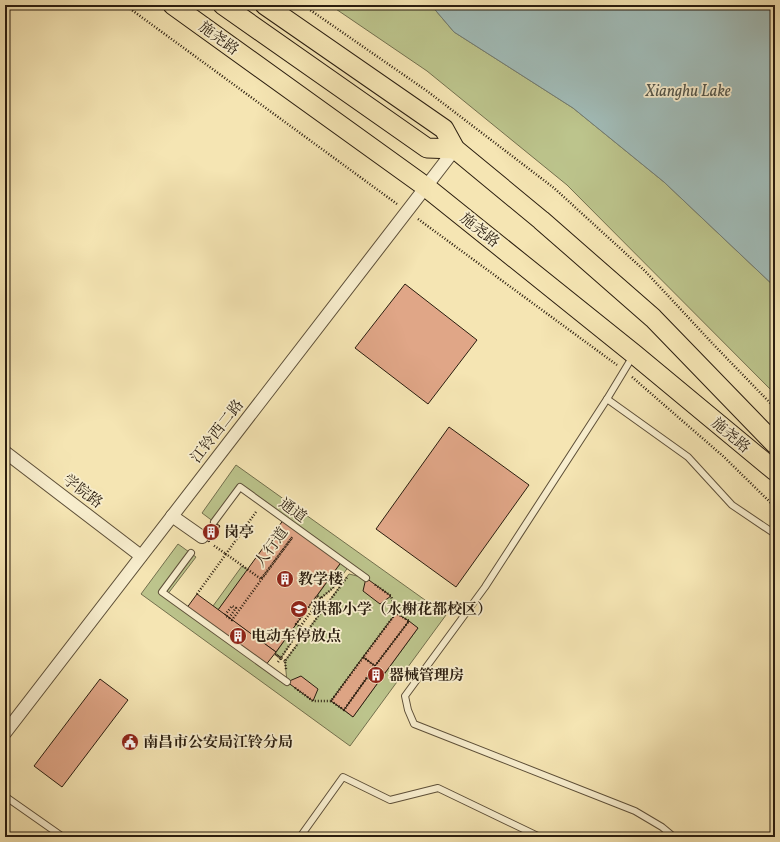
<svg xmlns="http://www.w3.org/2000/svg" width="780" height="842" viewBox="0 0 780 842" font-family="Vollkorn,'Noto Serif SC',serif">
<rect width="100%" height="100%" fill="#f5e5b3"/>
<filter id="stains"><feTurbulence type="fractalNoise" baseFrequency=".005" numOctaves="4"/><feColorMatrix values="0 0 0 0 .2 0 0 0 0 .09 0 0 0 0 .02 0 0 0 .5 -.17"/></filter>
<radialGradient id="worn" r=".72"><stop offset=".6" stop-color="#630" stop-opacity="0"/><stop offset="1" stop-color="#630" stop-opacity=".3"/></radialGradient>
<g fill="#bcc48c" stroke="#73704e" fill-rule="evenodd">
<path d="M330 5H431L454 32 573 108 664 182 775 287V394L567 185 427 71Z"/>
<path d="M236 465 446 615 350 746 141 594 178 544 196 557 167 595 287 682 285 661 349 574 365 578 349 566 333 588 321 598 317 596 342 561 240 487 214 522 202 513ZM396 613 418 628 353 717 331 701Z"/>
<path d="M242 566 248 570 218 610 213 606Z"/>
<path d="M296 624 300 627 291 643 281 658 275 654Z"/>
</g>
<path fill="#a1bcb8" stroke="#717c74" d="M431 5H775V287L664 182 573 108 454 32Z"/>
<g fill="#e0a687" stroke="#2a1d0f">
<path d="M405 284 477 340 428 404 355 348Z"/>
<path d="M449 427 529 485 456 587 376 529Z"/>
<path d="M284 519 342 561 276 652 218 610Z"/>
<path d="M214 522 220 526 209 542 202 537Z"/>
<path d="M366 578 391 596 380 604 363 591Z"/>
<path d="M197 594 276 652 265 666 186 609Z"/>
<path d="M396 613 409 621 375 666 363 657Z"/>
<path d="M409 621 418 628 385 673 375 666Z"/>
<path d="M363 657 375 666 344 710 331 701Z"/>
<path d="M375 666 385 673 377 684 367 678Z"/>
<path d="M301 676 318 689 313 701 287 682Z"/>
<path d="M367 678 377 684 353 717 344 710Z"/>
<path d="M100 679 128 700 62 787 34 766Z"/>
</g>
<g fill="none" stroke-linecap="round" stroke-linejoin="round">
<g stroke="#5d4f38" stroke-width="8">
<g id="lane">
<path d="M633 356 607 399 485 587 405 696 408 710 414 724 635 811 662 827 674 837"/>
<path d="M607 399 688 457 732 505 775 534"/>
<path d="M214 522 240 487 366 578"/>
<path d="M191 553 162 592 287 682"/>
<path d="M5 798 6 797 63 837"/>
<path d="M300 837 343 777 390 800 438 788 540 837"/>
</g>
</g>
<g stroke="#5d4f38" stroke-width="14">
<g id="street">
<path d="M5 452 141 556"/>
<path d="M172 516 202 537"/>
<path d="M5 733 455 149"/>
</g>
</g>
<g stroke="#2a1d0f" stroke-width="21">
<g id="primary">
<path d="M173 5 426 187 634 354 775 471"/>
<path d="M223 5 427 148 455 149"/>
<path d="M265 5 444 129 455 149 541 220 653 318 775 444"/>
</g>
</g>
<g stroke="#2a1d0f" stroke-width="2.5" stroke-dasharray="1 2" stroke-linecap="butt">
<path d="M125 5 397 204"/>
<path d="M303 5 427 91 554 188 645 271 713 344 775 408"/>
<path d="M418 219 617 365"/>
<path d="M632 377 724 457 775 507"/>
<path d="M256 512 226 554 261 579 292 538"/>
<path d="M197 594 226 554 213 545"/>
<path d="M321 598 317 596 296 624 300 627 321 598 333 588 343 574"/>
<path d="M229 618 236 608 232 606 225 615 232 620 293 536"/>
<path d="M363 657 375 666 409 621 396 613 391 596 374 584"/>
<path d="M281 658 275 654 285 661"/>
<path d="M278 662 291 643 300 627"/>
<path d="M286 669 285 661 348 576"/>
<path d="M295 688 313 701H331L396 613"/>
<path d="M331 701 344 710 375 666 385 673"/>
</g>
<use href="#lane" stroke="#f8eece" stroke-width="6"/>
<use href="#street" stroke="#f8eece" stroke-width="12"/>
<use href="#primary" stroke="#f5e5b3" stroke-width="19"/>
</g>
<defs>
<g id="building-disc" transform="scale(0.9)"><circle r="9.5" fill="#8f2418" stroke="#f8eece"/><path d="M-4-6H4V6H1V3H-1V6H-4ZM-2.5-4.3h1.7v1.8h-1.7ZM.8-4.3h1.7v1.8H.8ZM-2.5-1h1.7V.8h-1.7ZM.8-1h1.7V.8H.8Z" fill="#fff"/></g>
<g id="school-disc" transform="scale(0.9)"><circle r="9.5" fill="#8f2418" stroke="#f8eece"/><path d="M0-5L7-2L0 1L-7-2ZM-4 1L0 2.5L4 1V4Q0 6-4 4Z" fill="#fff"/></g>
<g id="civic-disc" transform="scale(0.9)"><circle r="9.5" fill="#8f2418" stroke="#f8eece"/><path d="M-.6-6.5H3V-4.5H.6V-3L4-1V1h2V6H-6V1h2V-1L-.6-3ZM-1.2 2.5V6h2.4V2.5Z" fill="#fff"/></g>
</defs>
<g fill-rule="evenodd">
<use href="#building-disc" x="211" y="532"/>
<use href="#building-disc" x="285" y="579"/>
<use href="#school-disc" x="299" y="609"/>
<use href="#building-disc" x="238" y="636"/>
<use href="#building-disc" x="376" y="675"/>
<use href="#civic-disc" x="130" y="742"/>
</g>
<g text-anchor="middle" stroke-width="3.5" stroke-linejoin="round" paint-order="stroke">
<g font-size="15" fill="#2a1d0f" stroke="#f8eece">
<text transform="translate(219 38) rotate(36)" y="5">施尧路</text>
<text transform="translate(480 230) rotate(39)" y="5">施尧路</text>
<text transform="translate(217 431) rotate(-52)" y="5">江铃西二路</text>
<text transform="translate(731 435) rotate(40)" y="5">施尧路</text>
<text transform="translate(83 491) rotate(37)" y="5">学院路</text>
<text transform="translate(293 510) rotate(36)" y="5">通道</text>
<text transform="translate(271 547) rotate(-54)" y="5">人行道</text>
</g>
<g font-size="15" font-weight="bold" fill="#2a1d0f" stroke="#f8eece" text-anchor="start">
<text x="224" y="537">岗亭</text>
<text x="298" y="584">教学楼</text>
<text x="312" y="614">洪都小学（水榭花都校区）</text>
<text x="251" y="641">电动车停放点</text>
<text x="389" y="680">器械管理房</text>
<text x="143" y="747">南昌市公安局江铃分局</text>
</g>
<g font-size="16" font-style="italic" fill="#54554a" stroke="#f8eece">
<text x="688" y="96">Xianghu Lake</text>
</g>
</g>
<rect width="780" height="842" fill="none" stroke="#f5e5b3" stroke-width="20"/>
<rect x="6" y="6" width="768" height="830" fill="none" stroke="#2a1d0f" stroke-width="2"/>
<rect x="10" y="10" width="760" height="822" fill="none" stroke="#2a1d0f"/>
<rect width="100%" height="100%" filter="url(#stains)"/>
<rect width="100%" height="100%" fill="url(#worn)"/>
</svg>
